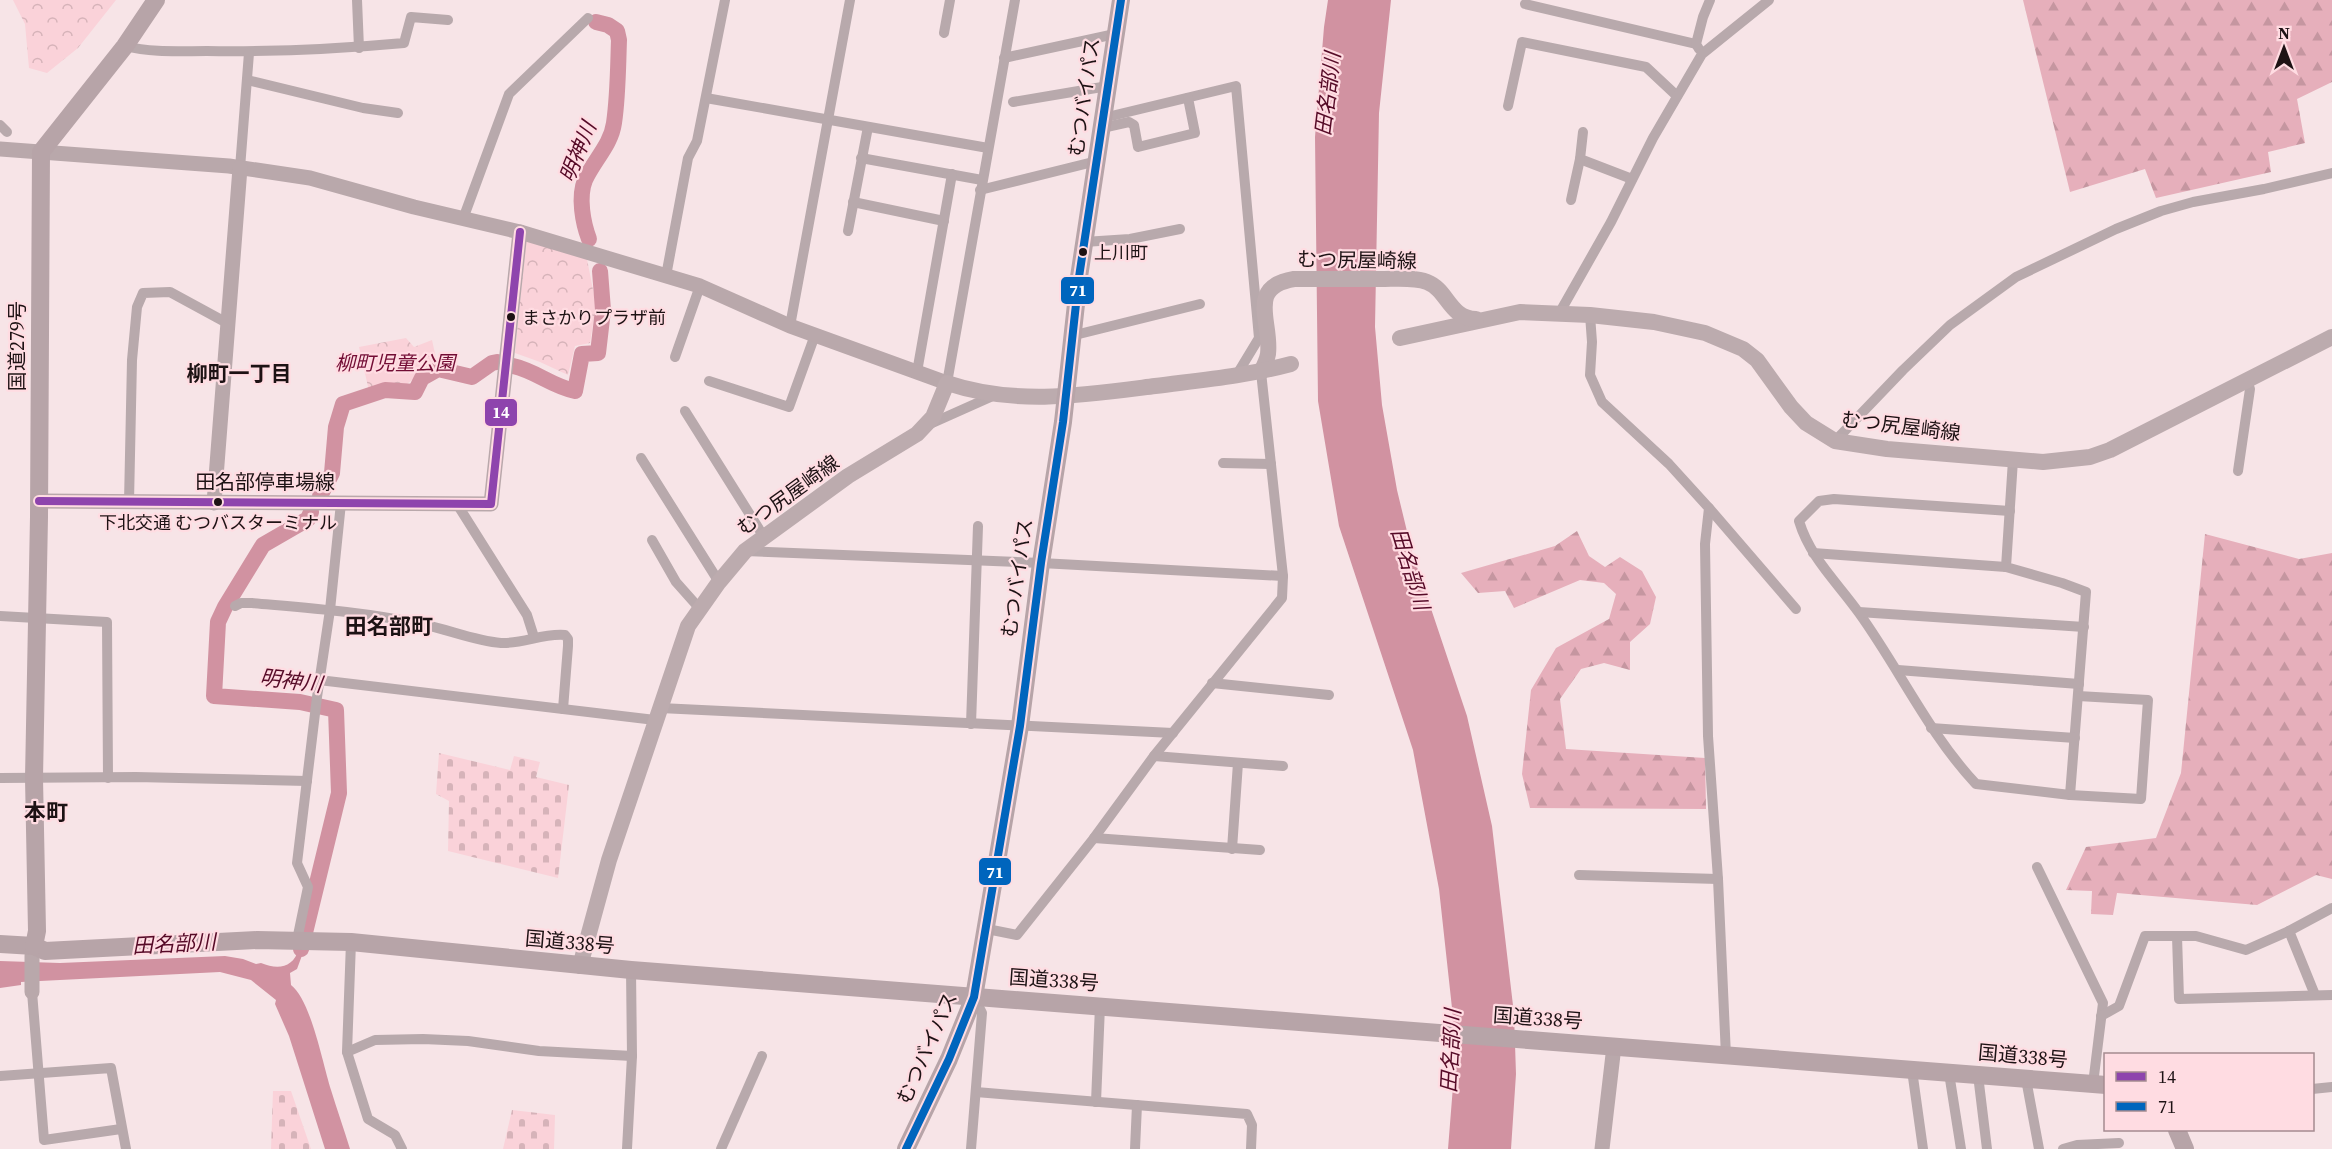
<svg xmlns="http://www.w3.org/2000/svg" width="2332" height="1149" viewBox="0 0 2332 1149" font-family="'Source Serif 4','Noto Sans JP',serif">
<defs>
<pattern id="forest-firs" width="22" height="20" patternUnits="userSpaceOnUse" patternTransform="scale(1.5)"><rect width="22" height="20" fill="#e6afbb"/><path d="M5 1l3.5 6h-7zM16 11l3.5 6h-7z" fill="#c596a0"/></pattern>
<pattern id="cemetery-stones" width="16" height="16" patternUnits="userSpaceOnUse" patternTransform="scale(1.5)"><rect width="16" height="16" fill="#fad2d9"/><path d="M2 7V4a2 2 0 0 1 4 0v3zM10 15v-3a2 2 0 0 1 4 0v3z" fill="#d6b3b9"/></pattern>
<pattern id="park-crowns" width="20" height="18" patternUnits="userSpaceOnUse" patternTransform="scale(1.5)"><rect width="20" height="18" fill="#fad2d9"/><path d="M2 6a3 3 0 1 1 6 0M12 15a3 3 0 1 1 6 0" fill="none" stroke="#d6b3b9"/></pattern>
</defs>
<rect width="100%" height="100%" fill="#f7e4e7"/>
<g fill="url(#forest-firs)">
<path d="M2023 0H2332V82L2297 99 2305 143 2268 152 2271 172 2156 198 2145 169 2070 192Z"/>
<path d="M1577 531 1589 556 1605 567 1620 557 1642 571 1656 597 1650 624 1630 642V670L1604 663 1581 669 1560 699 1566 749 1705 758 1706 809 1530 808 1522 774 1531 690 1556 648 1609 619 1616 594 1604 583 1580 580 1514 608 1505 591 1478 593 1461 573 1555 546Z"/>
<path d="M2205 534 2299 559 2332 553V879L2316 875 2257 905 2117 893 2113 915 2091 914 2092 891 2066 890 2086 847 2156 838 2181 773Z"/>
</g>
<g fill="url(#cemetery-stones)">
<path d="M439 753 510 770 514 756 540 762 536 777 569 785 558 878 448 851 449 801 436 794Z"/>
<path d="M273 1091H291L311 1149H271Z"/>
<path d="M512 1110 555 1115 554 1149H503Z"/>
</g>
<g fill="url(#park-crowns)">
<path d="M13 0H116L78 48 47 73 29 68 25 24Z"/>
<path d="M526 241 586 254 596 305 590 343 575 346 568 375 540 362 515 353Z"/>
<path d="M406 338 414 347 432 340 438 367 421 373 407 384 369 391 359 347Z"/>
</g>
<g fill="#d192a1">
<path d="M1328 0H1391L1379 113 1375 327 1382 405 1397 490 1412 552 1467 716 1492 826 1514 1014 1516 1074 1511 1149H1448L1455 1061 1452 1008 1439 889 1413 750 1339 526 1318 401 1315 137 1324 27Z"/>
<path d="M299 949 304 950 297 969 290 973 291 985C311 1000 323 1065 331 1090 337 1110 344 1129 350 1149H325L289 1036 275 1004 276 1000 251 980 220 972 40 981 21 982V985L0 988V961L60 963 225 956 243 959 256 964 261 963C278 970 293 968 299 949Z"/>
</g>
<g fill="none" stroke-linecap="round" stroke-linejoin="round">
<g stroke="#d192a1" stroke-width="16">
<path d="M589 239C583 223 578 197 585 180 594 160 611 145 614 123 618 96 618 67 619 40L617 31 608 25 596 22"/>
<path d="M513 366C536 371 551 386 575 391L582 354 598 353 603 310 600 271"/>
<path d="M320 496 332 473 336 427 343 404 385 390 415 392 422 378 438 369 472 377 492 363 497 362"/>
<path d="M301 949 339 793 336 710 300 702 214 696 218 622 225 607 263 545 308 519 311 512"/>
</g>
<g stroke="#b8a9ac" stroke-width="10">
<path d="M357 0 359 48"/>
<path d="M1525 4 1696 44"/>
<path d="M944 33 950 0"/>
<path d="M125 46C152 53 179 51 207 51 273 52 338 49 404 43L411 17 448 20"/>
<path d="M1699 49 1696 44 1703 17 1710 0"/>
<path d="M1004 58 1115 34"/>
<path d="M247 80 363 108 398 113"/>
<path d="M706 98 988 148"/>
<path d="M1013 102 1108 86"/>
<path d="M1508 106 1522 42 1646 67 1677 96"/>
<path d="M1103 118 1236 86 1259 338 1236 376"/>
<path d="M0 125 7 132"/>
<path d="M1102 128 1129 122 1134 125 1138 147 1195 133 1188 98"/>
<path d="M1583 132 1580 159 1632 179"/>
<path d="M861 158 982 180"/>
<path d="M240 168 249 53"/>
<path d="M980 190 1097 161"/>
<path d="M1571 200 1580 159"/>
<path d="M853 202 944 221"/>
<path d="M463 219 509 94 588 18"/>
<path d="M848 231 868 127"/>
<path d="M1084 242 1130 239 1180 229"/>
<path d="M666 276 688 158 697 141 725 0"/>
<path d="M1560 312 1611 222 1653 138 1702 54 1769 0"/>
<path d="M1590 315 1592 342 1590 375 1602 402 1669 464 1709 508 1705 544 1708 736 1718 879 1726 1056"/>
<path d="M790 326 850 0"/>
<path d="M1071 336 1200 304"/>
<path d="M675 357 700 286"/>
<path d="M917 372 952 174"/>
<path d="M709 381 789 407 815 335"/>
<path d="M947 383 1015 0"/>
<path d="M685 411 764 537"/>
<path d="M930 424 995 395"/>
<path d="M1835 441 1903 370 1950 325 2016 277 2116 229 2161 211 2193 202 2264 189 2332 173"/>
<path d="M641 458 719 582"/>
<path d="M2013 460 2006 567 2062 583 2086 592 2070 795"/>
<path d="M1223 463 1271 464"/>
<path d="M2238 471 2250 389 2247 380"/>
<path d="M129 502 132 360 137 307 143 293 170 292 227 323"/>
<path d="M457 504 527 615 534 637"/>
<path d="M1709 508 1796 609"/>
<path d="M2010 511 1834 499 1819 501 1799 521C1810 558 1838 583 1859 613 1900 670 1929 734 1976 784L2070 795 2141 799 2148 700 2078 696"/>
<path d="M652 540 676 582 700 609"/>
<path d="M746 551 1041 563 1283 576"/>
<path d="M1813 553 2006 567"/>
<path d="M235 606 241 603H252C308 608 365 612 421 624 447 629 475 641 501 643 524 644 542 633 565 635L568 639V646L563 709"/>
<path d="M1859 612 2084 627"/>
<path d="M0 616 107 622 108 778"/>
<path d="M1898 670 2079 684"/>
<path d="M319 680 655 720"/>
<path d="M1212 683 1329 695"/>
<path d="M660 708 1173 733"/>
<path d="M971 724 978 526"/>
<path d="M1931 728 2075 738"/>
<path d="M1154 756 1283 766"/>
<path d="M0 778 136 777 307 781"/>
<path d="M1094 838 1260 850"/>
<path d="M1232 849 1238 763"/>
<path d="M2037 867 2103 1003 2093 1084"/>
<path d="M1579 875 1718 879"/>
<path d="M987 929 1017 935 1094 838 1154 756 1282 598 1283 576 1261 372"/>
<path d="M2289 931 2315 995"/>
<path d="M2177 936 2179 999 2332 995"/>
<path d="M297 940 308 887 297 863 317 697 330 610 341 503"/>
<path d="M351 942 347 1052 368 1119 395 1135 402 1149"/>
<path d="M32 992 44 1140 121 1129"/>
<path d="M2101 1016 2119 1006 2145 936H2196L2246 950 2289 931 2332 908"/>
<path d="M347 1052 375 1040 423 1039 468 1041 539 1051 632 1056"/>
<path d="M1912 1070 1923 1149"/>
<path d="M1949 1073 1961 1149"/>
<path d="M1978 1075 1987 1149"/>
<path d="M0 1076 111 1068 126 1149"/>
<path d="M2026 1079 2039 1149"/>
<path d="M2312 1089 2332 1087"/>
<path d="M976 1092 1247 1114 1252 1125 1251 1149"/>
<path d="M1096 1102 1100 1006"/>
<path d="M627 1149 632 1056 631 970"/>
<path d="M721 1149 762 1056"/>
<path d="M971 1149 982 1013 974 997"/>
<path d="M1135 1149 1137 1105"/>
<path d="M2063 1149 2077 1145 2119 1143"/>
</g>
<g stroke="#b9a8ab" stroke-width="15">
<path d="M0 149 229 166 310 178 414 207 520 232 700 286 790 326 947 383"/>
<path d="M39 501 491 504 520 232"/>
<path d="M214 503 240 168"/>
<path d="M32 992V956L34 946"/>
<path d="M1602 1149 1614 1046"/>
</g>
<g stroke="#bcabae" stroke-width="16">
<path d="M1400 338 1520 312 1590 315 1654 322 1705 333 1743 349 1757 360 1791 407 1806 423 1835 441 1887 449 2043 462 2090 457 2110 450 2332 337"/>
<path d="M1261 372C1264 366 1267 360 1268 354 1272 322 1246 287 1294 279 1323 279 1352 279 1381 279 1395 279 1414 277 1427 282 1448 290 1449 318 1476 319"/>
<path d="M580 966 609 860 688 626 719 582 745 551 848 476 917 434 933 417 947 383C1016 406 1085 395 1155 386 1201 380 1246 376 1291 364"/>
</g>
<g stroke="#b7a4a8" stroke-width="18">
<path d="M0 944 34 946 45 951 257 940 351 942 631 970 2106 1085"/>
<path d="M34 946 37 931 34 778 39 517 41 152 125 46 156 0"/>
<path d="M2177 1130 2185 1149"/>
<path d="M906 1149 949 1059 974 997 1020 726 1041 563 1063 422 1079 277 1121 0"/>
</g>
<g stroke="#ffdce2" stroke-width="12">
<path id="bus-1" d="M39 501 491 504 520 232"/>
</g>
<g stroke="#ffdce2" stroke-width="12">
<path id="bus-2" d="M906 1149 949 1059 974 997 1020 726 1041 563 1063 422 1079 277 1121 0"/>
</g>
<use href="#bus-1" stroke="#8e44ad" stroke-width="8"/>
<use href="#bus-2" stroke="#0065bd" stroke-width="8"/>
</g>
<g fill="#1d1214" stroke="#ffdce2" stroke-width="2">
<circle cx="1083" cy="252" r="5"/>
<circle cx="511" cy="317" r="5"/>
<circle cx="218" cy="502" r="5"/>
</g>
<g text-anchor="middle" stroke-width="4.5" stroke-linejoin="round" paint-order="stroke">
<g font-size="18" fill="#1d1214" stroke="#ffdce2" text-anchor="start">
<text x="1094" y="259">上川町</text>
<text x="522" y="324">まさかりプラザ前</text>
<text x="218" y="529" text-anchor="middle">下北交通 むつバスターミナル</text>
</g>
<g font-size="20" fill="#1d1214" stroke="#ffdce2">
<text transform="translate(1084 97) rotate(-82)" y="7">むつバイパス</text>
<text transform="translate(1357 260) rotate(1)" y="7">むつ尻屋崎線</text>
<text transform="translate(17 346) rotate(-90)" y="7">国道279号</text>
<text transform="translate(1901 426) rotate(7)" y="7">むつ尻屋崎線</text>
<text x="265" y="489">田名部停車場線</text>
<text transform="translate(788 495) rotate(-36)" y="7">むつ尻屋崎線</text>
<text transform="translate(1017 578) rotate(-82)" y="7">むつバイパス</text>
<text transform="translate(570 942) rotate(5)" y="7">国道338号</text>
<text transform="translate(1054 980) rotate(4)" y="7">国道338号</text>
<text transform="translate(1538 1018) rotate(4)" y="7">国道338号</text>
<text transform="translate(927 1048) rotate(-66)" y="7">むつバイパス</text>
<text transform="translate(2023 1056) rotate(5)" y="7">国道338号</text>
</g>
<g font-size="20" font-style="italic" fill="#720c34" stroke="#ffdce2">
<text x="395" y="370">柳町児童公園</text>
</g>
<g font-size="21" font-style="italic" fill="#560a27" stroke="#ffdce2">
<text transform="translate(1328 94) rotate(-83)" y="7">田名部川</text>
<text transform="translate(578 152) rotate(-68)" y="7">明神川</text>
<text transform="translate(1410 569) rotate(73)" y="7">田名部川</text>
<text transform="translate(291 681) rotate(7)" y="7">明神川</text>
<text transform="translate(174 944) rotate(-3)" y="7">田名部川</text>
<text transform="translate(1451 1051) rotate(-87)" y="7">田名部川</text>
</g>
<g font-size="21" font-weight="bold" fill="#1d1214" stroke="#ffdce2">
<text x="239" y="381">柳町一丁目</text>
</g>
<g font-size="22" font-weight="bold" fill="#1d1214" stroke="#ffdce2">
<text x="389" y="634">田名部町</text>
<text x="46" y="820">本町</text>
</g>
</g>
<g stroke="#ffdce2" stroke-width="2">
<rect x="1060" y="276" width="35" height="29" rx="6" fill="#0065bd"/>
<rect x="484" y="398" width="34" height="29" rx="6" fill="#8e44ad"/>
<rect x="978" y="857" width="34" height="29" rx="6" fill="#0065bd"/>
</g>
<g font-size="16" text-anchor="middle" font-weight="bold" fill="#fff">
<text x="1078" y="296">71</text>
<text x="501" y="418">14</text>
<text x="995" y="878">71</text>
</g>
<rect x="2104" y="1053" width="210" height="78" fill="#ffdce2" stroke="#a58b90" stroke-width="1.5"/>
<rect x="2116" y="1072" width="30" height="9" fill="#8e44ad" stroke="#a58b90" stroke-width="1.5"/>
<text x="2158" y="1083" font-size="18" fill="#1d1214">14</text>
<rect x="2116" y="1102" width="30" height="9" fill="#0065bd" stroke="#a58b90" stroke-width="1.5"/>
<text x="2158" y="1113" font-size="18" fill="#1d1214">71</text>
<g transform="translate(2284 48)" stroke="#ffdce2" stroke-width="4.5" paint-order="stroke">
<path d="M0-4.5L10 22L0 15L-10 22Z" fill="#1d1214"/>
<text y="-9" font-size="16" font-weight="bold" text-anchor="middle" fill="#1d1214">N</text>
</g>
</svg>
